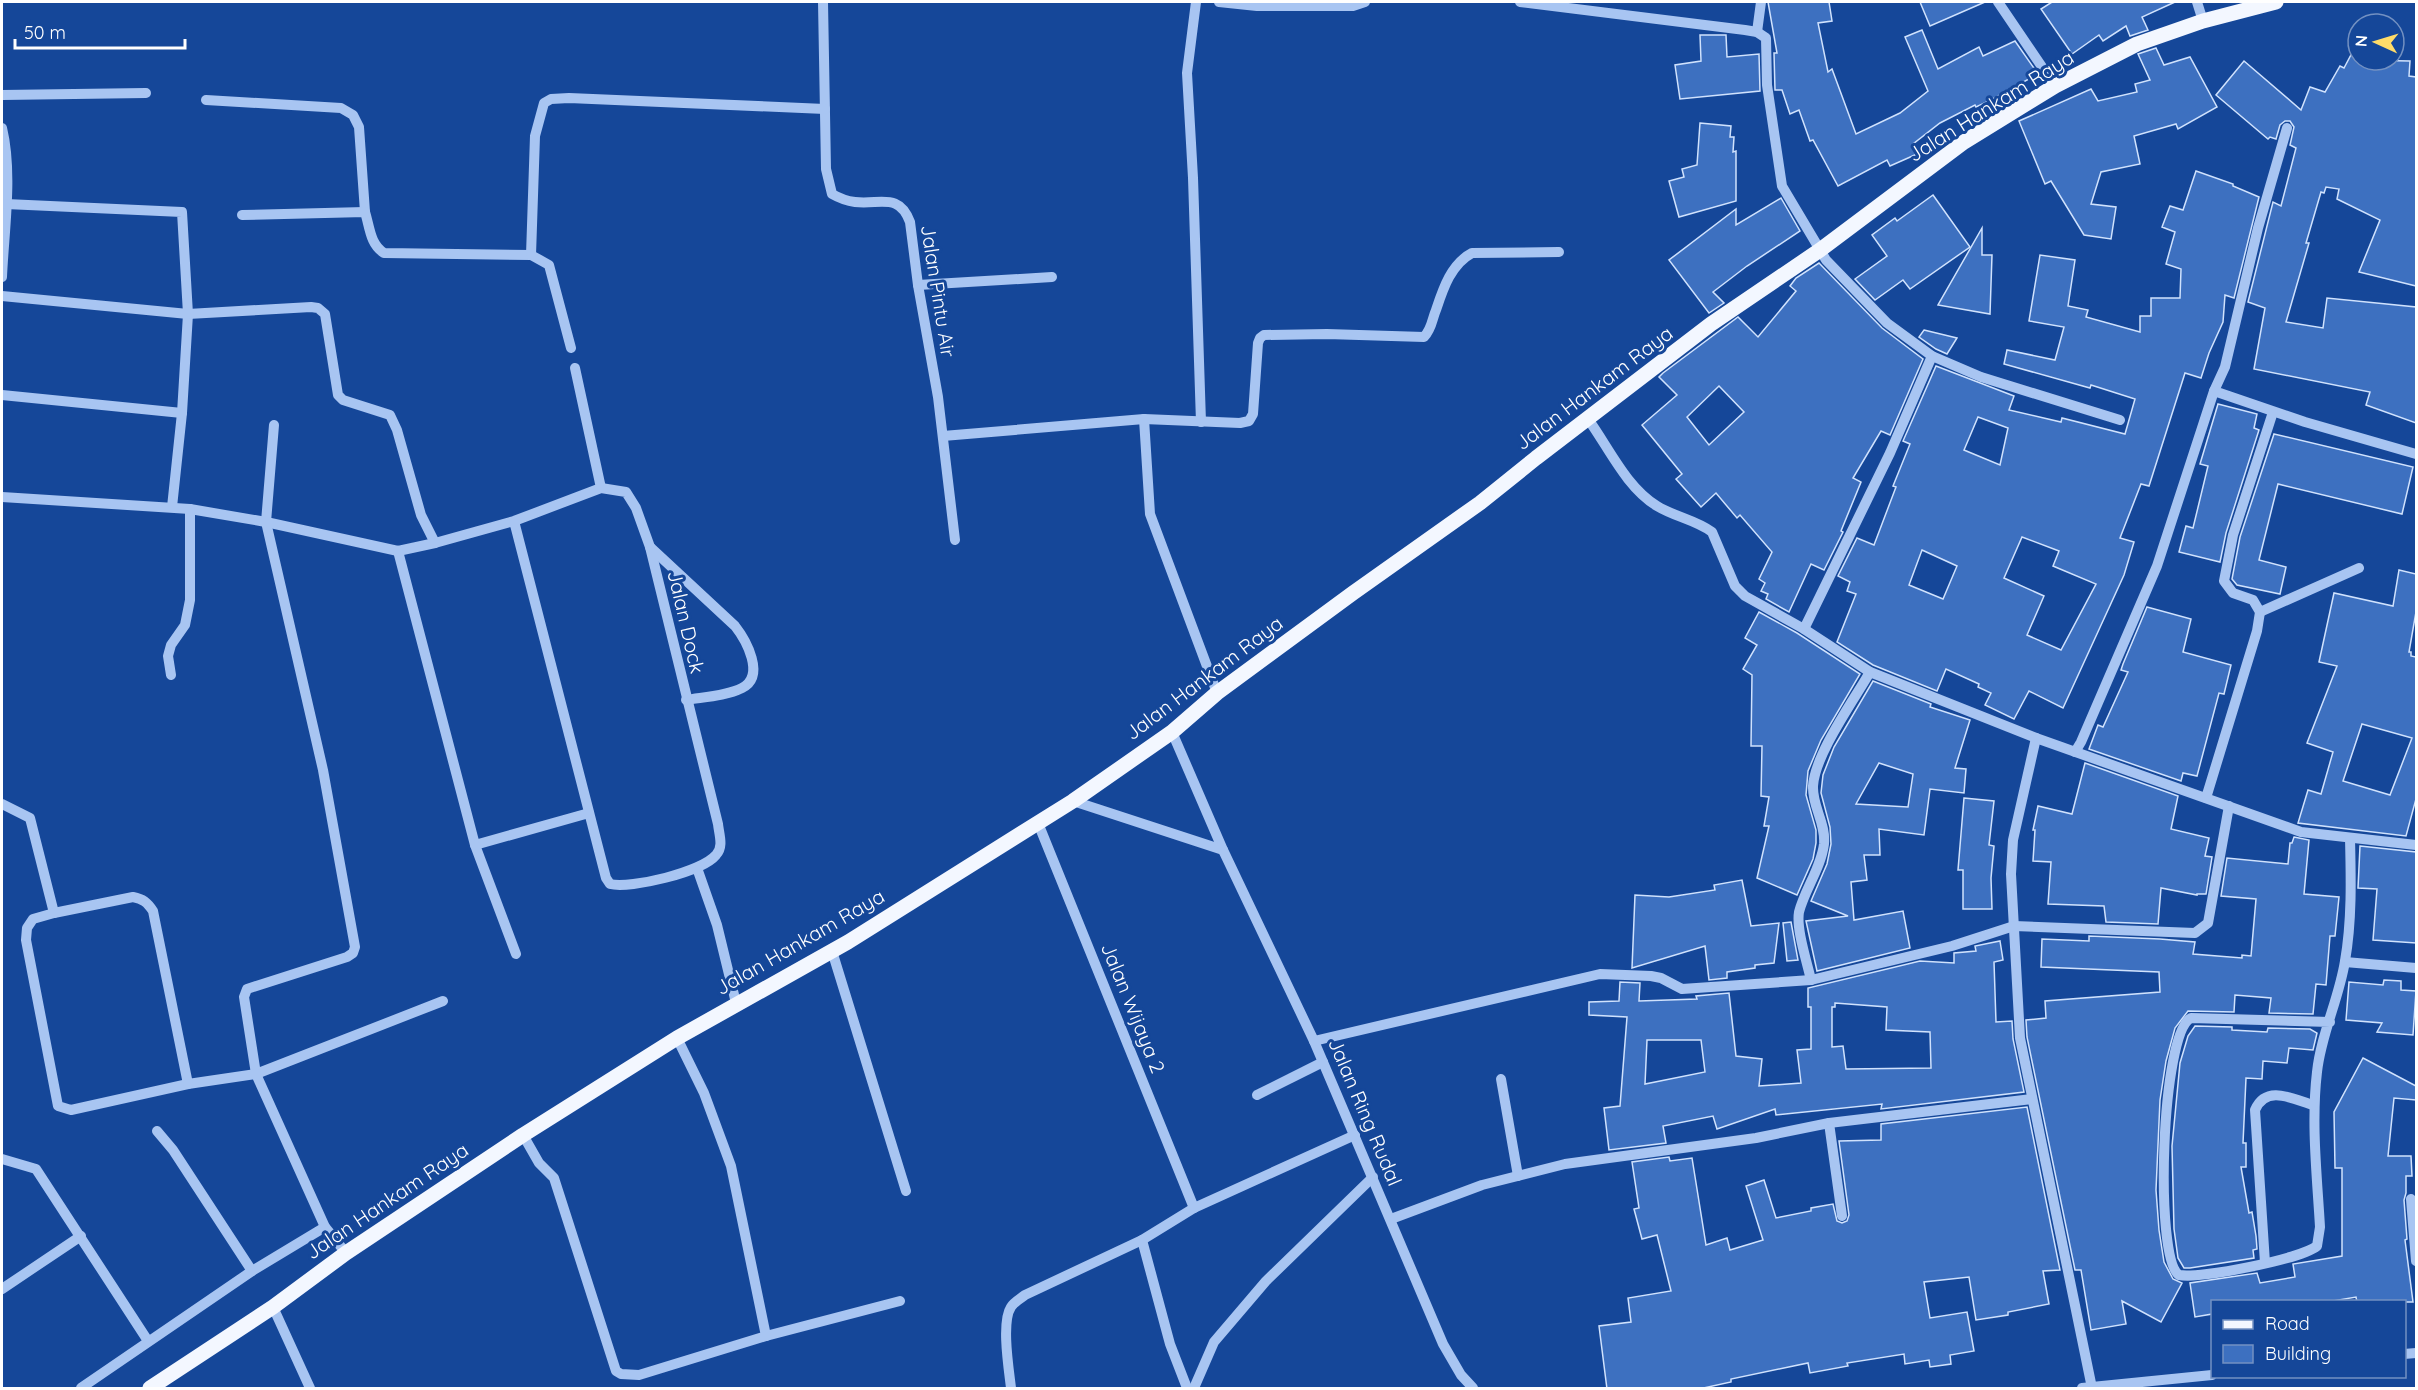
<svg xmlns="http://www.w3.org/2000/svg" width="2418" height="1390" viewBox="0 0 2418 1390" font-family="Quicksand,sans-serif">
<rect width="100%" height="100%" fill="#154799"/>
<g fill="#3d70c0" stroke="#d0e2fd" stroke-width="1.5" fill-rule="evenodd">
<path d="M1768 2H1829L1832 21 1818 23 1828 72 1832 69 1856 134 1900 113 1928 91 1905 37 1922 30 1938 69 1979 47 1983 56 2015 41 2038 74 1989 101 1976 107 1975 105 1940 123 1913 144 1917 154 1890 166 1887 160 1838 186 1813 140 1810 141 1799 110 1790 114 1782 90H1775L1774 53H1777Z"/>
<path d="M1920 2H1985L1930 26Z"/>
<path d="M2052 2H2175L2142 17 2148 30 2130 36 2126 26 2103 41 2099 35 2072 54 2041 9Z"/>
<path d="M1700 35H1726L1727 57 1759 54 1760 91 1680 99 1675 65 1701 61Z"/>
<path d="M2156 48 2164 65 2190 57 2217 107 2178 129 2176 124 2134 136 2140 164 2101 172 2091 204 2116 207 2111 239 2084 235 2051 181 2045 184 2019 121 2091 89 2098 101 2137 92 2135 84 2150 80 2138 54Z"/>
<path d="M2353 51 2358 54V60L2410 61 2409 76 2416 77V286L2359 272 2380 220 2337 199 2339 189 2326 187 2324 193 2321 192 2306 243H2309L2286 322 2323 328 2327 298 2416 307V423L2366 405 2370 392 2254 369 2265 308 2248 302 2273 202 2281 206 2296 148 2290 145 2294 127 2290 121H2285L2280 125 2276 139 2270 137 2268 139 2216 95 2244 61 2301 110 2310 87 2325 92 2340 66 2344 68Z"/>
<path d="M1700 123 1731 126 1730 137H1734L1733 152 1736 151V201L1679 217 1669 181 1684 177 1682 169 1697 165Z"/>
<path d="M2196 171 2233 184V186L2259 197 2234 298 2225 295 2223 322 2209 353 2201 378 2185 373 2149 486 2141 484 2120 538 2134 542 2124 575 2063 708 2029 691 2014 719 1985 705 1991 693 1978 687 1979 684 1946 669 1937 691 1873 665 1837 642 1856 594 1847 591 1850 582 1838 576 1857 538 1874 545 1896 487 1893 486 1910 444 1903 441 1936 366 2014 396 2009 410 2061 422 2062 418 2125 434 2135 399 2091 385 2090 388 2004 364 2007 350 2055 360 2064 327 2029 321 2040 255 2075 260 2068 306 2088 310 2086 317 2140 332V316H2151V298H2180L2181 269 2166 264 2175 232 2162 227 2170 206 2183 210ZM1978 417 2008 428 2000 465 1964 450ZM2022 537 2059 551 2053 566 2096 584 2061 650 2027 635 2044 596 2004 578ZM1922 550 1957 566 1943 599 1909 585Z"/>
<path d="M1933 195 1970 247 1910 289 1903 280 1875 300 1855 279 1887 256 1872 235 1895 218 1897 221Z"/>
<path d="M1781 198 1800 231 1747 266 1713 292 1724 303 1709 313 1669 260 1736 209V225Z"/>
<path d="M1982 228V255H1992L1990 314 1938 305Z"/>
<path d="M1819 263 1882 328 1923 359 1890 435 1881 431 1853 478 1861 482 1841 531 1843 532 1824 570 1811 564 1789 612 1766 599 1768 594 1761 591 1765 583 1759 579 1772 552 1740 515 1737 518 1716 493 1701 507 1676 479 1682 474 1642 425 1677 395 1659 377 1663 373 1738 317 1758 337 1796 291 1790 286 1796 278ZM1719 386 1744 412 1709 445 1687 417Z"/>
<path d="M1924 330 1957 338 1947 354 1936 349 1919 337Z"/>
<path d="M2218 404 2257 414 2254 428 2259 430 2226 533 2220 562 2179 552 2186 526 2193 528 2208 466 2200 464Z"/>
<path d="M2274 434 2413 467 2402 514 2278 484 2259 560 2286 567 2280 594 2237 585 2232 579 2240 537Z"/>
<path d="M2399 570 2416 574V612L2409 652H2411V656L2416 657V799L2406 836 2298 823 2308 790 2321 794 2333 752 2307 743 2337 666 2319 662 2334 593 2393 606ZM2362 724 2412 738 2390 795 2343 781Z"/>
<path d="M2147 607 2191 619 2183 652 2231 665 2224 694 2219 693 2197 776 2183 773 2181 781 2089 749 2098 725 2103 727 2128 672 2121 670 2123 664Z"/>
<path d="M1759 612 1797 633 1860 674 1821 740 1808 771 1806 795 1816 830V843L1813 859 1797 895 1757 878 1769 826H1764L1769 797 1761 796 1762 746H1751L1752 675 1743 669 1757 645 1745 638Z"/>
<path d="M1873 681 1931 704 1930 707 1970 720 1955 768 1966 769 1964 793 1930 789 1924 835 1879 829 1880 855H1864L1867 880 1851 882 1854 920 1903 911 1910 948 1817 971 1806 921 1848 916 1811 901 1827 864 1831 844 1830 827 1821 793 1823 775 1834 747ZM1879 763 1913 774 1908 807 1856 804Z"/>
<path d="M2085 763 2178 796 2171 829 2209 838 2205 856 2212 857 2206 894H2197V895L2161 888 2158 924 2106 922 2104 906 2048 904 2051 862 2033 861 2035 830H2033L2038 806 2072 814Z"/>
<path d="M1964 798 1994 801 1989 845 1994 846 1991 878 1992 909H1963V870H1958Z"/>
<path d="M2294 837 2309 840 2304 894 2339 897 2335 936H2330L2326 985 2316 984 2313 1014 2269 1013 2271 998 2235 995 2234 1012 2188 1011 2175 1028 2166 1061 2160 1100 2156 1190 2159 1230 2164 1262 2173 1279 2182 1283 2161 1322 2122 1301 2126 1324 2091 1330 2081 1270H2075L2027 1037 2026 1020 2046 1018 2045 1001 2160 992 2159 972 2041 967 2042 939 2089 941V936L2160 939 2195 942 2193 954 2242 958V955L2251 956 2256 899 2221 896 2227 858 2288 864 2290 843H2292Z"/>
<path d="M2360 846 2416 852V943L2373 940 2377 889 2358 888Z"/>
<path d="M1742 880 1751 926 1779 923 1774 963 1755 965V968L1727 972V978L1709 980 1705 946 1632 968 1635 895 1669 897 1715 890 1714 885Z"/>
<path d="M1791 922 1798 960 1787 961 1783 923Z"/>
<path d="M2000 941 2003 960 1994 962 1996 1022 2012 1021 2013 1039 2024 1092 1881 1109 1882 1104 1776 1115 1775 1109 1717 1129 1713 1116 1663 1126 1666 1143 1609 1150 1604 1108 1620 1106 1627 1017 1589 1015V1002L1619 1001 1620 982 1640 983 1639 1001 1697 999 1696 996 1729 993 1736 1056 1762 1059 1759 1086 1801 1083 1797 1050 1811 1049V1007H1808V988L1920 961 1954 963V953L1976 951 1975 946ZM1835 1003 1887 1007 1886 1030 1930 1032 1931 1068 1846 1069 1843 1046 1832 1047V1007H1835ZM1647 1040H1701L1705 1072 1645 1084Z"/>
<path d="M2384 980 2401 981V990L2416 991 2413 1035 2377 1032 2382 1023 2346 1020 2349 982 2383 985Z"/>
<path d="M2195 1026 2232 1027V1030L2267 1032 2268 1028 2310 1029 2317 1033 2313 1050 2289 1048 2287 1063 2263 1061 2262 1079 2246 1078 2243 1143H2246V1167H2241L2249 1213 2252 1212 2256 1236 2257 1249 2253 1250 2254 1258 2190 1268H2184L2178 1258 2174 1229 2172 1146 2180 1063 2188 1036Z"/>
<path d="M2363 1058 2416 1086V1100L2394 1098 2388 1156H2411L2412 1176H2406V1193L2404 1200 2407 1239 2405 1240 2413 1302H2357L2356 1297 2327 1302H2212V1314L2195 1317 2190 1283 2257 1273 2260 1283 2295 1277 2293 1264 2342 1256V1168H2335L2334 1112Z"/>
<path d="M2027 1107 2060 1270 2043 1271 2049 1304 2008 1312V1315L1976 1320 1969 1277 1924 1282 1930 1318 1967 1312 1974 1351 1950 1355 1951 1364 1930 1367 1929 1360 1905 1364 1904 1354 1847 1363 1848 1366 1810 1373 1808 1363 1731 1379V1382L1699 1389H1607L1599 1326 1631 1322 1628 1298 1671 1291 1657 1235 1642 1239 1634 1209 1639 1208 1632 1162 1669 1157 1670 1161 1692 1158 1706 1245 1727 1238 1730 1250 1763 1240 1746 1186 1764 1180 1776 1218 1811 1211V1208L1833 1204 1837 1221 1842 1223 1847 1221 1849 1215 1839 1141 1881 1140V1124Z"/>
</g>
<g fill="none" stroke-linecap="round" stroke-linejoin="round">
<g stroke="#a8c5f2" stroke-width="10">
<path d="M823 2 826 169 832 194C839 198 847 201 855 202 880 205 899 192 910 222L918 285 938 397 955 540"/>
<path d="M1196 2 1187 73 1193 178 1201 422"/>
<path d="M1219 2 1257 6H1353L1365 2"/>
<path d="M1520 2 1745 30 1757 32 1766 38 1767 85 1782 186 1826 260 1887 323 1932 356 1981 377 2120 420"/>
<path d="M1998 2 2055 86"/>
<path d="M2197 2 2203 21"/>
<path d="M1757 32 1761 2"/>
<path d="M2 95 146 93"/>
<path d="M206 100 341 108 353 115 359 127 365 212"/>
<path d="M2 128C13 174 4 230 2 277"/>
<path d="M2287 128 2258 228 2225 367 2214 391 2305 422 2416 454"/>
<path d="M6 204 182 212 188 314 182 413 172 507"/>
<path d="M242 215 365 212C370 228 370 244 384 253L531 255"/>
<path d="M918 285 1052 277"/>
<path d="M2 296 188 314 311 307 318 308 325 314 338 395 343 400 390 415 397 430 421 515 435 543"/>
<path d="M571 348 549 265 531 255 535 136 544 103 551 99 569 98 825 109"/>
<path d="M575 368 601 488"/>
<path d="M2 395 182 413"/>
<path d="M1144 419 1150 514 1217 693"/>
<path d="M1588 419C1609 448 1626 487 1657 506 1675 517 1696 520 1712 532L1735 586 1745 596 1804 629 1870 672 2036 738 2301 832 2416 845"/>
<path d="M274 425 266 522 323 770 355 947 353 953 347 957 247 989 244 997 256 1074 443 1001"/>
<path d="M943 436 1144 419 1240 423 1249 421 1253 414 1258 343 1260 338 1264 335 1327 334 1424 337C1432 329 1432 319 1436 310 1443 289 1451 264 1472 253L1559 252"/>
<path d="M2 497 190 509 266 522 398 551 435 543 514 521 601 488 626 492 636 508 650 547 718 824C719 834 724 847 716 855 702 872 631 889 610 884L606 878 514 521"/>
<path d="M650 547 735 626C746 640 766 676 742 688 726 696 704 697 686 700"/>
<path d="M398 551 475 845 589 813"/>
<path d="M2260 612 2359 568"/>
<path d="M1804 629 1890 453 1932 356"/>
<path d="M171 675 168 656 171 645 185 625 190 600V509"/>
<path d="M1172 732 1223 850 1314 1041 1443 1344 1461 1375 1473 1388"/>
<path d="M2036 738 2013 840 2011 874 2020 1038 2092 1388"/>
<path d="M2075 752 2081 742 2157 566 2214 391"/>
<path d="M2206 798 2257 631 2260 612 2253 600 2233 593 2224 581 2233 535 2273 412"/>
<path d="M1073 801 1223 850"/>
<path d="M2 804 30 818 54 913 33 919 27 928 26 940 58 1106 71 1110 188 1084 256 1074 325 1227 346 1253"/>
<path d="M1038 823 1194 1208"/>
<path d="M475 845 516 954"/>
<path d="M697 868 717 925 736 1003"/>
<path d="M54 913 133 897C143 899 147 902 153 911L188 1084"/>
<path d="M832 951 906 1191"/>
<path d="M2345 962 2416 968"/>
<path d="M1811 980C1807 962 1796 929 1799 912 1805 889 1821 868 1824 844 1826 823 1812 806 1813 786 1815 754 1854 700 1870 672"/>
<path d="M2330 1022 2191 1018C2161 1032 2154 1259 2179 1275 2200 1279 2301 1259 2317 1246L2320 1227C2317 1175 2311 1123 2317 1072 2321 1034 2339 999 2345 961 2352 921 2351 879 2350 838"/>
<path d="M677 1038 704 1093 731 1166 766 1336"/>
<path d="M1314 1041 1600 974 1651 976 1661 978 1682 989 1811 980 1952 946 2014 926 2195 933 2208 923 2229 806"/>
<path d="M1501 1079 1518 1176"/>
<path d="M1257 1095 1323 1062"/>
<path d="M1829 1123 1842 1216"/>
<path d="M157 1131 173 1150 252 1271"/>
<path d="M523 1135 539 1163 554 1178 616 1371 621 1374 639 1375 766 1336 900 1301"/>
<path d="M2 1159 36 1169 148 1341"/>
<path d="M2411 1199 2416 1261"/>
<path d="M1391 1219 1482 1185 1565 1164 1756 1138 1829 1123 2032 1099"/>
<path d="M1142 1240 1170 1344 1187 1388"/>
<path d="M2265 1263 2255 1110C2266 1084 2293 1099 2313 1105"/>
<path d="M2 1289 81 1236"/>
<path d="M273 1307 310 1388"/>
<path d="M2404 1354 2416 1353"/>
<path d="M81 1388 252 1271 325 1227"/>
<path d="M1011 1388C1009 1370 1001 1322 1011 1307 1014 1302 1020 1299 1025 1295L1142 1240 1194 1208 1355 1135"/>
<path d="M1194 1388 1214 1342 1266 1281 1373 1177"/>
<path d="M2082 1388 2212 1375"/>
</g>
<path stroke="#f3f7ff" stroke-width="15" d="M150 1388 273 1307 346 1253 523 1135 677 1038 848 942 1073 801 1172 732 1217 693 1353 593 1480 503 1536 458 1711 324 1820 250 1964 142 2055 86 2137 44 2203 21 2276 2"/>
</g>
<g text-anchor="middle" stroke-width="6" stroke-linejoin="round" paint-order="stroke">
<g font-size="20" fill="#fff" stroke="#154799">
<text transform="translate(1991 106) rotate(-32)" y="7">Jalan Hankam Raya</text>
<text transform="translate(938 291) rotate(81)" y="7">Jalan Pintu Air</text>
<text transform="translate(1594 388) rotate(-37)" y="7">Jalan Hankam Raya</text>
<text transform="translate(686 622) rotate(77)" y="7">Jalan Dock</text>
<text transform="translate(1204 678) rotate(-37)" y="7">Jalan Hankam Raya</text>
<text transform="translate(800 942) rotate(-30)" y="7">Jalan Hankam Raya</text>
<text transform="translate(1133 1008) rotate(68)" y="7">Jalan Wijaya 2</text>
<text transform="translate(1365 1112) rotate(67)" y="7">Jalan Ring Rudal</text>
<text transform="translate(387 1201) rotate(-34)" y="7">Jalan Hankam Raya</text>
</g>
</g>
<rect width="2418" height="1390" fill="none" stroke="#ffffff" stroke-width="6"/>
<rect x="2211" y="1300" width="195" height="78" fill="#154799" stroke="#7391c2" stroke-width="1.5"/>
<rect x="2223" y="1320" width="30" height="9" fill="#f3f7ff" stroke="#7391c2" stroke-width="1.5"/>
<text x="2265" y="1330" font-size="18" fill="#ffffff">Road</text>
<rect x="2223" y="1345" width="30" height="18" fill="#3d70c0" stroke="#7391c2" stroke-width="1.5"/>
<text x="2265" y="1360" font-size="18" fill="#ffffff">Building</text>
<g transform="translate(2376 42) rotate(274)"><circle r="28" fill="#154799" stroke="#7391c2" stroke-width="1.5"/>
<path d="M0-4.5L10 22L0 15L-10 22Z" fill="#ffdc69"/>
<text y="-9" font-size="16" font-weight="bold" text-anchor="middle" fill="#ffffff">N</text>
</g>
<path d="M15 39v9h170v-9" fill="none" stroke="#ffffff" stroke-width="3"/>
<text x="24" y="39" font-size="18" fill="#ffffff" stroke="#154799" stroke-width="4.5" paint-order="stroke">50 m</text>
</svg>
